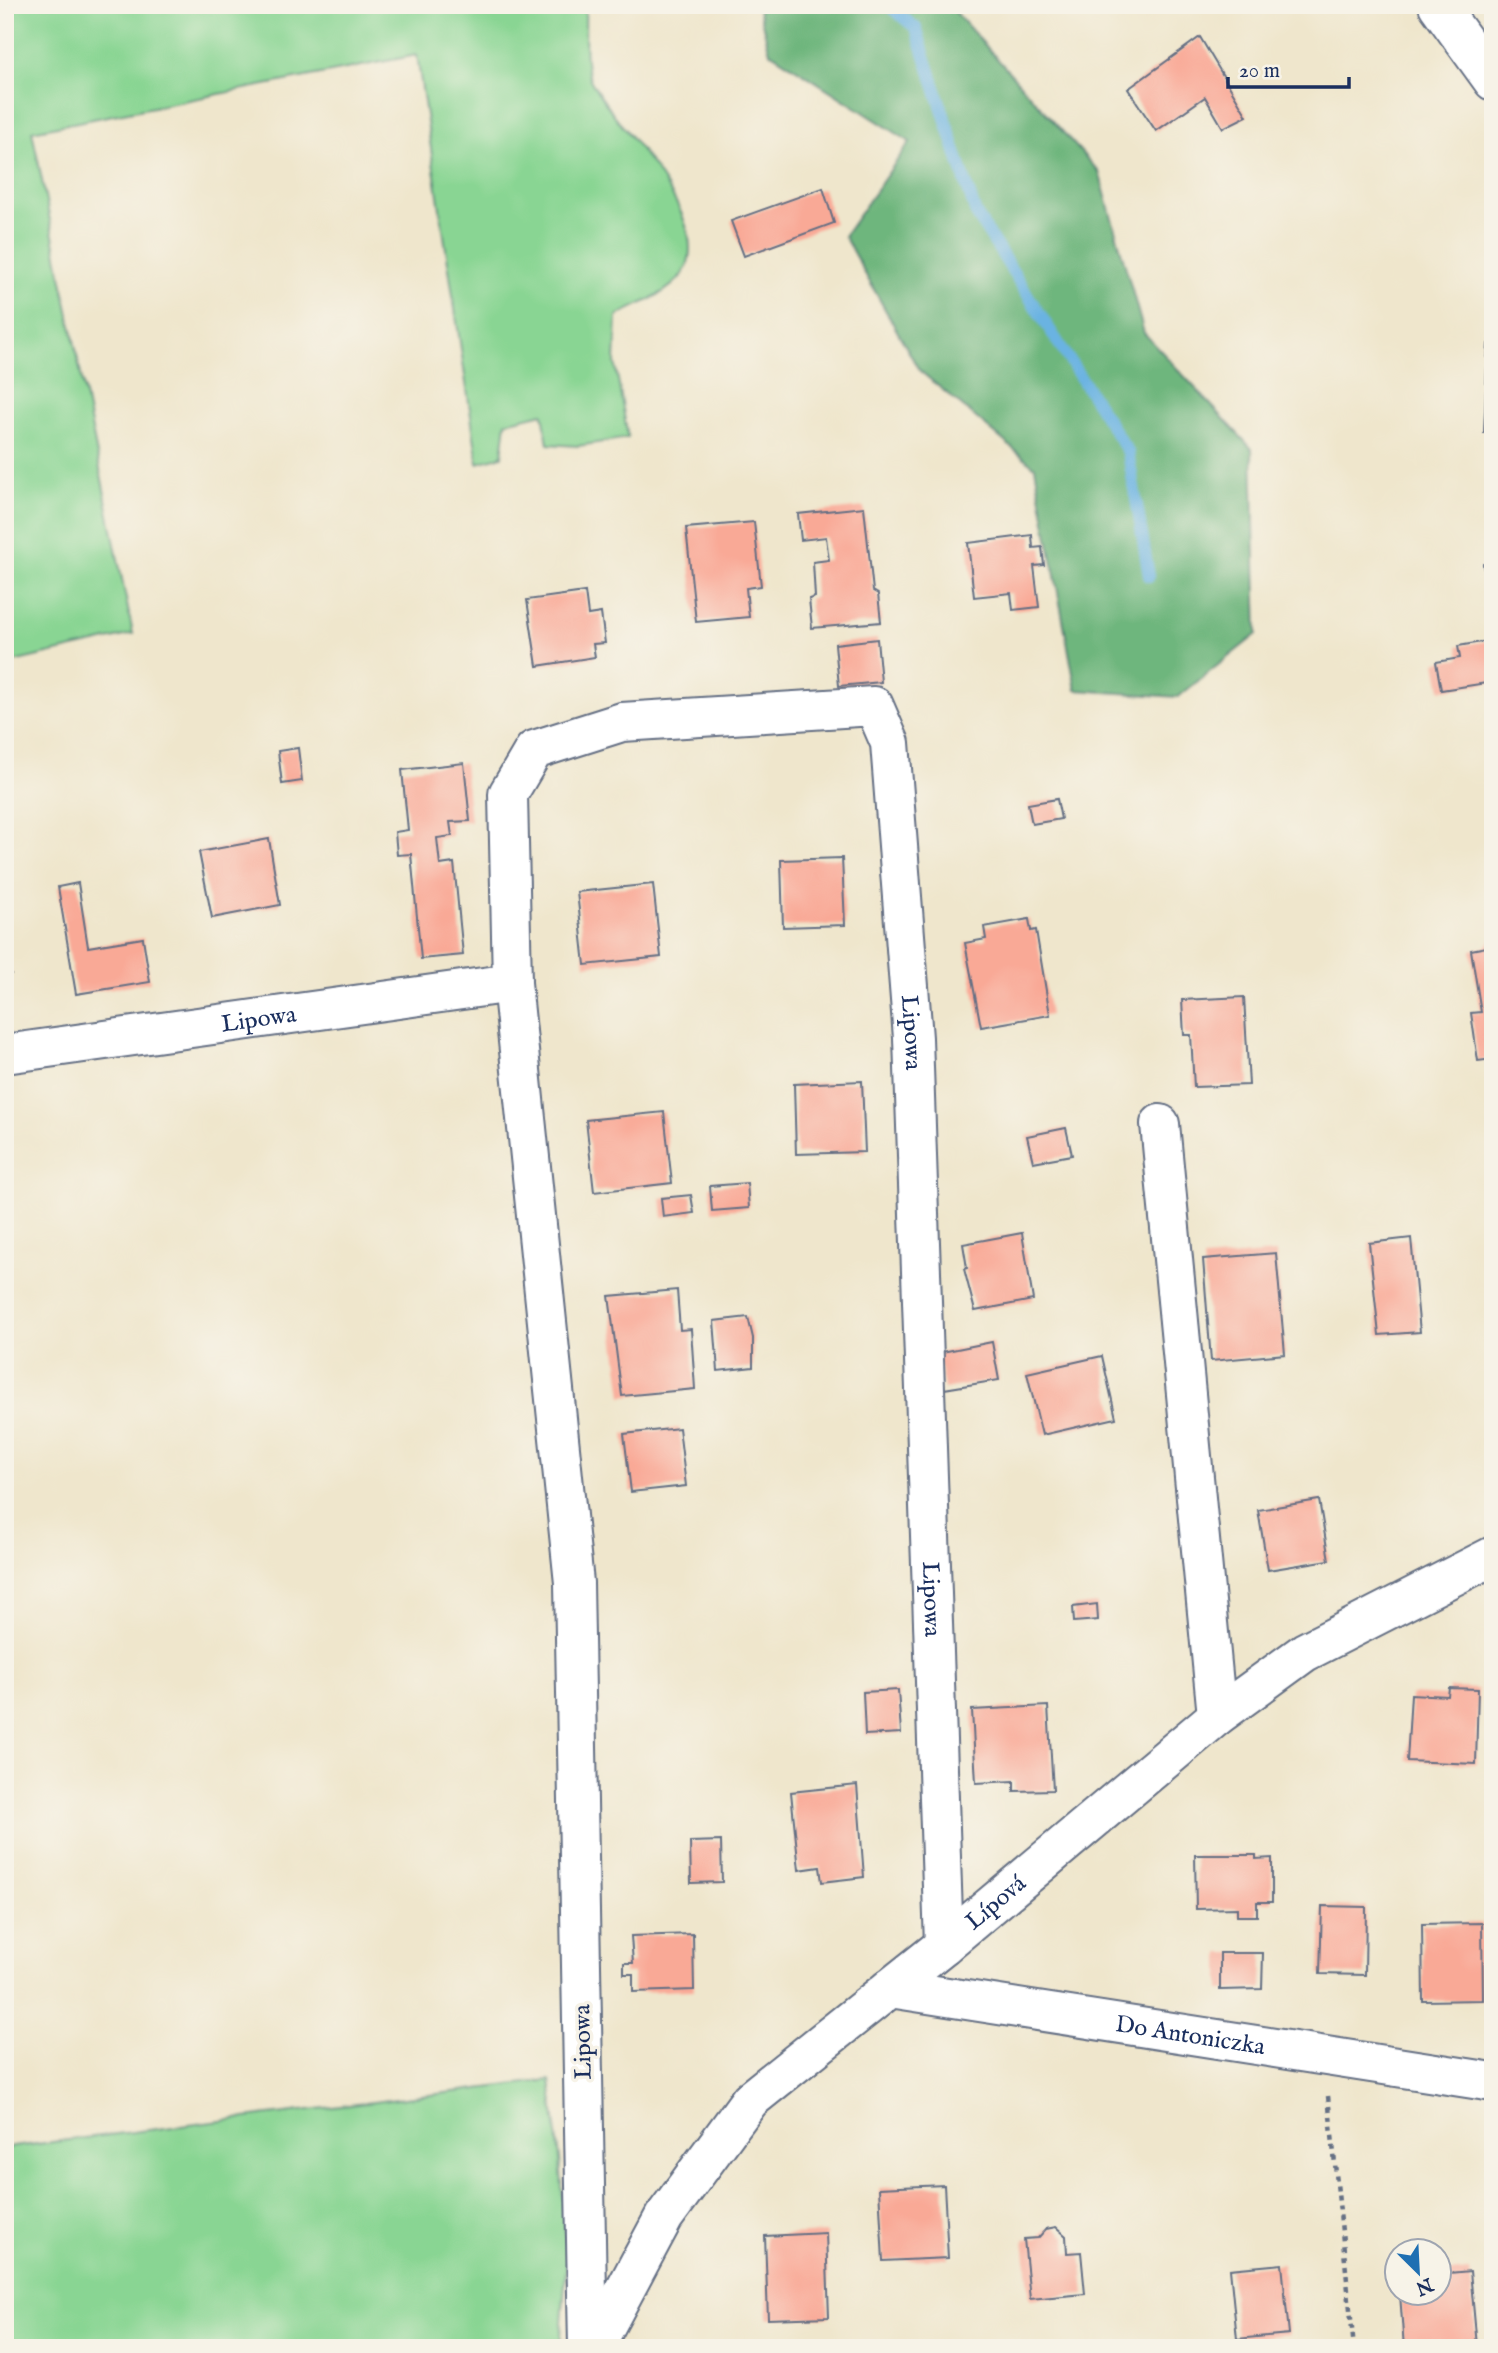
<svg xmlns="http://www.w3.org/2000/svg" width="1498" height="2353" viewBox="0 0 1498 2353" font-family="'IM FELL English',serif">
<rect width="100%" height="100%" fill="#f7f3e8"/>
<filter id="ink" filterUnits="userSpaceOnUse"><feTurbulence type="fractalNoise" baseFrequency=".0143" numOctaves="2"/><feDisplacementMap in="SourceGraphic" scale="14" xChannelSelector="R" yChannelSelector="G"/><feConvolveMatrix kernelMatrix="1 2 1 2 8 2 1 2 1" color-interpolation-filters="sRGB"/></filter>
<filter id="wash" filterUnits="userSpaceOnUse"><feTurbulence type="fractalNoise" baseFrequency=".00686" numOctaves="4" result="noise"/><feDisplacementMap in="SourceGraphic" scale="28" xChannelSelector="R" yChannelSelector="G"/><feGaussianBlur stdDeviation="1.57" result="paint"/><feColorMatrix in="noise" values="0 0 0 0 0 0 0 0 0 0 0 0 0 0 0 0 0 1.4 0 .05"/><feComposite in="paint" operator="in"/></filter>
<g filter="url(#wash)">
<rect width="100%" height="100%" fill="#efe6cc"/>
<g fill="#89d593" stroke="#528278" stroke-width="2">
<path d="M5 5H585C586 23 583 66 590 79 612 124 711 213 686 268 675 292 638 304 617 316L615 362 628 438 578 446 548 444 543 413 506 422 502 456 478 463 417 55 32 131 133 634 5 664Z"/>
<path d="M550 2080 560 2158 567 2258 560 2348H5V2148Z"/>
</g>
<path fill="#6eb67d" stroke="#44726e" stroke-width="2" d="M757 5H949L1099 172 1144 333 1252 449 1257 634 1178 697 1076 690 1035 467 919 370 844 236 910 142 770 52Z"/>
<g fill="none" stroke-linecap="round" stroke-linejoin="round">
<path stroke="#6ab3e2" stroke-width="12" d="M888 5 916 28 976 214 1128 452 1149 576"/>
</g>
<g id="blocks">
<g fill="#f9a996">
<path d="M1200 37 1247 116 1223 128 1205 97 1156 131 1128 89Z"/>
<path d="M823 188 834 223 744 256 731 221Z"/>
<path d="M1488 344H1493V433H1484Z"/>
<path d="M864 507 873 591 878 594 881 622 812 628 809 599 815 597 813 562 829 560 826 537 801 540 798 514Z"/>
<path d="M754 522 761 586 746 588 749 617 696 622 686 528Z"/>
<path d="M1032 535 1033 548 1042 547 1044 565 1034 566 1039 607 1013 610 1011 593 974 597 968 543Z"/>
<path d="M1493 562V615H1491L1483 564Z"/>
<path d="M585 592 588 615 601 613 605 643 593 644 595 657 537 666 527 600Z"/>
<path d="M877 639 881 682 839 686 835 644Z"/>
<path d="M1493 640V682L1441 690 1436 662 1460 658 1458 646Z"/>
<path d="M298 748 302 781 282 784 278 751Z"/>
<path d="M464 763 470 821 450 822 452 836 437 838 440 865 454 863 463 955 421 959 411 854 397 855 395 832 408 830 402 770Z"/>
<path d="M1057 799 1061 819 1032 824 1028 804Z"/>
<path d="M269 839 280 905 212 918 199 852Z"/>
<path d="M842 858 845 925 783 927 781 860Z"/>
<path d="M78 883 88 947 143 938 150 982 76 994 58 887Z"/>
<path d="M653 884 661 957 585 965 577 892Z"/>
<path d="M1029 919 1031 931 1036 930 1050 1015 981 1027 965 943 986 939 984 927Z"/>
<path d="M1493 938V1059L1478 1061 1471 1013 1481 1012 1471 950 1486 947Z"/>
<path d="M5 944 11 974 5 975Z"/>
<path d="M1244 997 1249 1085 1194 1087 1191 1035H1184L1182 1000Z"/>
<path d="M862 1081 865 1152 796 1154 794 1084Z"/>
<path d="M664 1112 672 1183 594 1192 586 1120Z"/>
<path d="M1066 1128 1072 1155 1033 1162 1027 1136Z"/>
<path d="M747 1183 749 1208 712 1211 710 1186Z"/>
<path d="M691 1195 694 1213 663 1217 661 1198Z"/>
<path d="M1022 1233 1033 1300 975 1311 964 1269 967 1268 963 1244Z"/>
<path d="M1411 1238 1420 1332 1379 1335 1369 1243Z"/>
<path d="M1276 1253 1285 1354 1211 1361 1203 1259Z"/>
<path d="M677 1290 680 1330 691 1329 695 1389 622 1396 609 1296Z"/>
<path d="M748 1317 753 1338V1367L718 1371 714 1321Z"/>
<path d="M992 1342 999 1380 944 1389 937 1353Z"/>
<path d="M1102 1356 1116 1418 1042 1435 1027 1373Z"/>
<path d="M679 1428 686 1486 631 1492 624 1434Z"/>
<path d="M1319 1500 1329 1560 1268 1570 1258 1510Z"/>
<path d="M1097 1604 1098 1620 1074 1622 1073 1607Z"/>
<path d="M1449 1688 1478 1689 1476 1764 1407 1761 1411 1694 1448 1696Z"/>
<path d="M898 1690 901 1733 865 1735 863 1692Z"/>
<path d="M1048 1706 1053 1790 1014 1791V1781L976 1783 972 1710Z"/>
<path d="M857 1785 864 1877 822 1882 820 1867 799 1870 791 1792Z"/>
<path d="M721 1841 722 1882 691 1883 690 1842Z"/>
<path d="M1195 1855H1256V1859L1272 1858V1902H1257V1916H1237V1908L1196 1909Z"/>
<path d="M1322 1906 1366 1907 1365 1975 1320 1974Z"/>
<path d="M1482 1923 1483 2000 1423 2001 1422 1924Z"/>
<path d="M693 1934 694 1990 633 1992V1974H624V1963H633L631 1936Z"/>
<path d="M1220 1953H1263L1262 1989 1220 1990Z"/>
<path d="M944 2185 948 2258 883 2261 879 2188Z"/>
<path d="M1056 2227 1066 2236 1067 2253 1081 2252 1085 2294 1030 2299 1024 2239 1038 2238 1046 2229Z"/>
<path d="M826 2233 829 2317 768 2319 765 2236Z"/>
<path d="M1282 2264 1289 2334 1237 2339 1230 2269Z"/>
<path d="M1470 2271 1477 2346 1404 2348 1400 2294H1438V2274Z"/>
</g>
</g>
</g>
<g filter="url(#ink)">
<use href="#blocks" fill-opacity="0" stroke="#656f84" stroke-width="2"/>
<g fill="none" stroke-linecap="round" stroke-linejoin="round">
<g stroke="#656f84" stroke-width="42">
<g id="minor">
<path d="M1438 5 1493 81"/>
<path id="s1" d="M5 1054 512 983"/>
<path d="M1160 1124 1217 1716"/>
<path id="s2" d="M890 1988 1493 2082"/>
<path id="s3" d="M588 2348 574 1583 512 983 508 794 534 750 622 722 874 706 890 743 913 1038 944 1945"/>
<path id="s4" d="M594 2348 664 2217 750 2100 944 1945 1217 1716 1305 1652 1493 1556"/>
</g>
</g>
<path stroke="#656f84" stroke-width="4.5" stroke-dasharray="5 5" stroke-linecap="butt" d="M1328 2096 1354 2348"/>
<use href="#minor" stroke="#fff" stroke-width="38"/>
</g>
</g>
<g text-anchor="middle" stroke-width="7" stroke-linejoin="round" paint-order="stroke">
<g font-size="24" fill="#1b2f5e" stroke="#f7f3e8">
<text dy="8" stroke="none"><textPath href="#s1" startOffset="256">Lipowa</textPath></text>
<text dy="8" stroke="none"><textPath href="#s3" startOffset="2284">Lipowa</textPath></text>
<text dy="8" stroke="none"><textPath href="#s3" startOffset="2851">Lipowa</textPath></text>
<text dy="8" stroke="none"><textPath href="#s4" startOffset="609">Lípová</textPath></text>
<text dy="8" stroke="none"><textPath href="#s2" startOffset="304">Do Antoniczka</textPath></text>
<text transform="translate(582 2042) rotate(-91)" y="8">Lipowa</text>
</g>
</g>
<rect width="1498" height="2353" fill="none" stroke="#f7f3e8" stroke-width="28"/>
<g transform="translate(1418 2272) rotate(156)"><circle r="33" fill="#f7f3e8" stroke="#9fa5b1" stroke-width="2"/>
<path d="M0-5L12 26L0 18L-12 26Z" fill="#1f6fb2"/>
<text y="-10" font-size="19" font-weight="bold" text-anchor="middle" fill="#1b2f5e">N</text>
</g>
<path d="M1228 77v10h121v-10" fill="none" stroke="#1b2f5e" stroke-width="3.5"/>
<text x="1239" y="77" font-size="21" fill="#1b2f5e" stroke="#f7f3e8" stroke-width="5" paint-order="stroke">20 m</text>
</svg>
